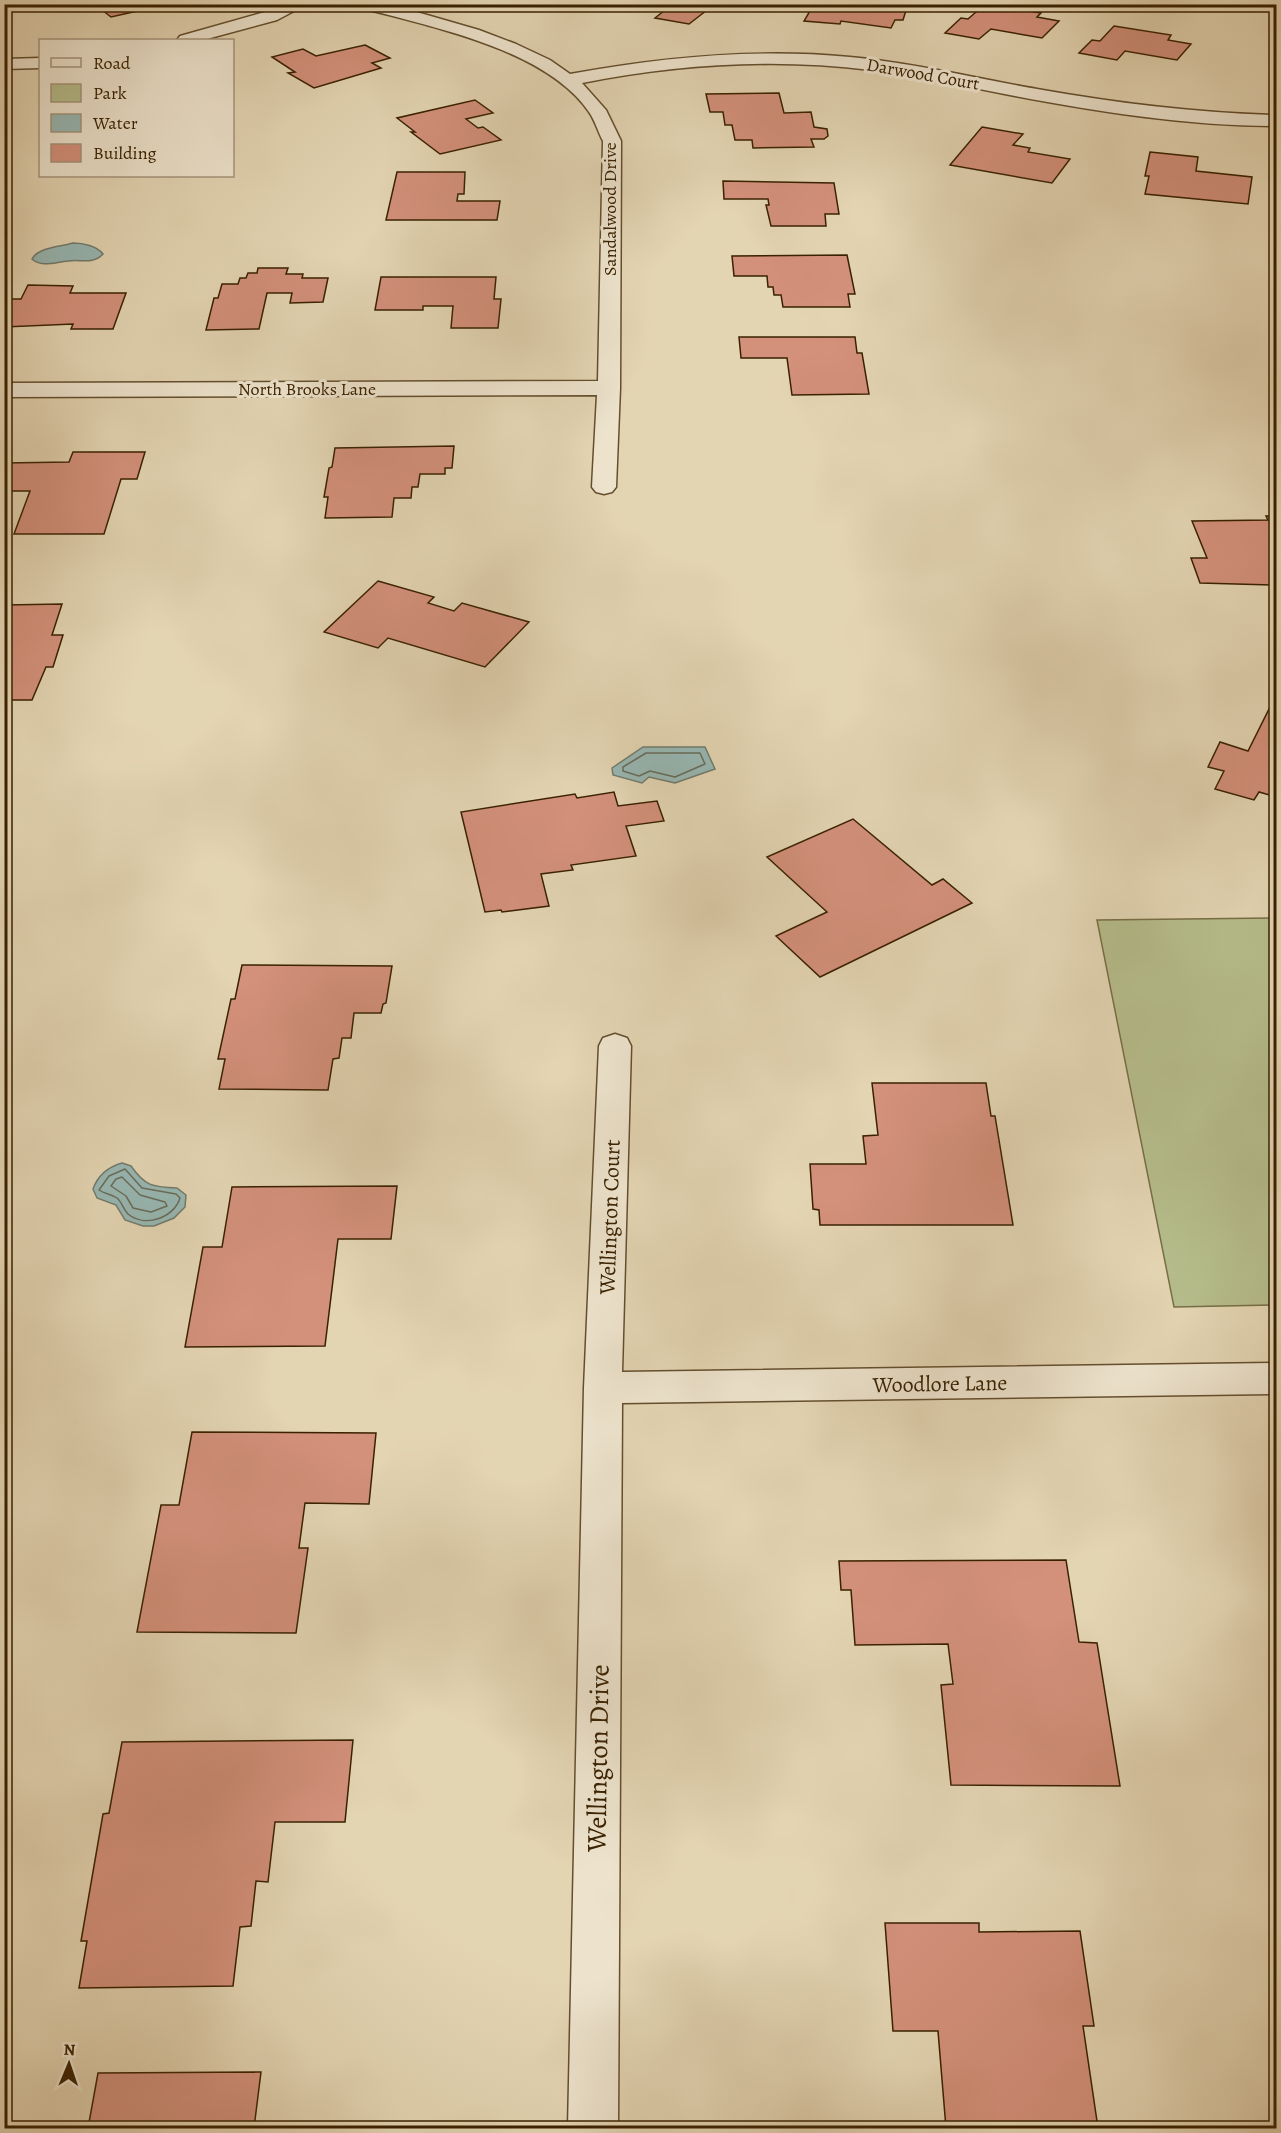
<svg xmlns="http://www.w3.org/2000/svg" width="1281" height="2133" viewBox="0 0 1281 2133" font-family="Alegreya,serif">
<rect width="100%" height="100%" fill="#e3d4b2"/>
<filter id="stains"><feTurbulence type="fractalNoise" baseFrequency=".00333" numOctaves="4"/><feColorMatrix values="0 0 0 0 .2 0 0 0 0 .09 0 0 0 0 .02 0 0 0 .5 -.17"/></filter>
<radialGradient id="worn" r=".72"><stop offset=".6" stop-color="#630" stop-opacity="0"/><stop offset="1" stop-color="#630" stop-opacity=".3"/></radialGradient>
<path fill="#b5bc8b" stroke="#776e46" stroke-width="1.5" d="M1276 918V1305L1174 1307 1097 920Z"/>
<g fill="#97b7b3" stroke="#717b6c" stroke-width="1.5">
<path d="M73 243C83 243 97 246 103 254 93 265 81 259 68 261 55 262 42 268 32 259 38 247 61 247 73 243Z"/>
<path d="M643 747H705L715 769 675 783 649 777 642 783 613 775 612 768Z"/>
<path d="M122 1163 131 1166C145 1186 152 1187 177 1188L186 1195 185 1207 174 1218 154 1226H143L125 1220 116 1205 97 1198 93 1189C98 1175 108 1167 122 1163Z"/>
</g>
<g fill="none" stroke-linecap="round" stroke-linejoin="round">
<g stroke="#686c5a" stroke-width="1.5">
<path d="M646 753H700L705 764 675 777 650 771 639 776 623 771V767Z"/>
<path d="M125 1169 142 1188 176 1194 180 1198C174 1218 145 1228 128 1214 123 1209 122 1202 117 1198 111 1194 105 1194 99 1190L109 1176Z"/>
<path d="M122 1177 140 1195 165 1202 167 1206 151 1212 133 1208 126 1196 111 1186 116 1179Z"/>
</g>
</g>
<g fill="#d3907b" stroke="#392101" stroke-width="1.5">
<path d="M87 4H169L111 17 97 6 91 7Z"/>
<path d="M655 4H738L731 10 711 7 689 24 655 18 669 7Z"/>
<path d="M814 4H908L903 20H895L891 28 841 21 840 24 804 21Z"/>
<path d="M985 4 1041 13 1037 17 1059 21 1042 38 991 29 979 39 945 33 961 18 968 19Z"/>
<path d="M1114 26 1171 35 1168 40 1191 44 1177 60 1125 51 1117 60 1079 53 1092 40 1100 41Z"/>
<path d="M365 45 390 58 372 63 381 68 314 88 288 73 295 72 272 57 303 49 316 56Z"/>
<path d="M779 93 784 113 811 112 814 127 827 129 828 136 824 139H811L814 147 753 148 752 140H735L732 125H725L723 112H710L706 94Z"/>
<path d="M475 100 493 113 466 119 478 128 483 127 501 140 440 154 411 132H415L397 118Z"/>
<path d="M982 127 1023 134 1013 145 1030 148 1028 152 1070 159 1052 183 950 165Z"/>
<path d="M1150 152 1198 157 1196 171 1252 177 1248 204 1145 194 1149 176H1145Z"/>
<path d="M397 172H465L464 194H458L457 201H500L497 220H386Z"/>
<path d="M723 181 834 183 839 214H825L826 226H771L766 205H769L768 199H724Z"/>
<path d="M847 255 855 294H848L850 307H783L781 295H774L773 287H768L767 276H734L732 256Z"/>
<path d="M258 268H288L286 274H303L302 278H328L323 302 290 303 292 293H267L259 329 206 330 214 298H218L222 284H238L240 278H246L248 273H257Z"/>
<path d="M381 277H496L494 299H501L498 328H451L453 306H423V310H375Z"/>
<path d="M28 285 73 286 70 293H126L113 329H71L73 324 4 327 6 299H21Z"/>
<path d="M739 337H855L857 353H862L869 394 792 395 787 358H741Z"/>
<path d="M454 446 452 468H445V474H420L418 487H412L411 498H394L392 517 325 518 328 497H324L329 468 332 467 335 448Z"/>
<path d="M73 452H145L137 479H121L104 534H14L30 491H4V463L69 462Z"/>
<path d="M1266 516H1276V585L1200 583 1191 558H1207L1192 521 1268 520Z"/>
<path d="M378 581 434 597 428 603 454 611 462 603 529 622 485 667 388 638 378 648 324 632Z"/>
<path d="M62 604 52 635H63L53 667H46L32 700H4V605Z"/>
<path d="M1274 699 1276 700V797L1259 792 1254 800 1215 789 1224 771 1208 767 1220 742 1248 751Z"/>
<path d="M614 792 618 806 657 801 664 821 626 826 636 856 571 865 573 870 541 874 549 906 502 912 501 910 485 912 461 812 575 794 577 798Z"/>
<path d="M853 819 932 885 943 879 972 903 820 977 776 936 827 912 767 857Z"/>
<path d="M242 965 392 966 386 1003 383 1004 381 1013H354L351 1038H342L339 1058 333 1059 328 1090 219 1089 225 1059H218L231 999H235Z"/>
<path d="M872 1083H986L991 1116H995L1013 1225H820L819 1210 813 1209 810 1164H866L863 1136 878 1135Z"/>
<path d="M397 1186 391 1239H338L325 1346 185 1347 203 1247H222L232 1187Z"/>
<path d="M192 1432 376 1433 369 1504 305 1503 299 1548H308L296 1633 137 1632 161 1505H179Z"/>
<path d="M1066 1560 1079 1642 1097 1643 1120 1786 951 1785 941 1685 953 1684 948 1644 855 1645 851 1590H841L839 1561Z"/>
<path d="M353 1740 345 1822H275L268 1882 256 1881 251 1926 240 1927 233 1986 79 1988 87 1941H81L103 1814 109 1813 122 1742Z"/>
<path d="M885 1923H979V1932L1080 1931 1094 2026H1083L1098 2128H946L938 2031H893Z"/>
<path d="M261 2072 254 2128H88L98 2073Z"/>
</g>
<g fill="none" stroke-linecap="round" stroke-linejoin="round">
<g stroke="#644e2d" stroke-width="3">
<g id="minor">
<path d="M284 4H307L277 20 203 40H177L180 36 265 12Z"/>
<path d="M360 4H389L479 30 516 44 550 60 570 74C663 57 756 48 850 57 913 63 975 78 1037 89 1116 103 1196 113 1276 115V126C1189 126 1100 112 1015 96 967 87 920 76 871 70 774 58 678 64 582 83L606 110 621 141 620 388 616 487 612 492 604 494 596 492 592 487 597 395 4 397V383L598 381 603 141C598 132 595 120 589 112 546 49 431 27 362 8Z"/>
<path d="M40 58V68L4 69V59Z"/>
<path d="M615 1034 627 1038 631 1046 622 1372 1276 1363V1394L622 1403 618 2128H568L584 1388 599 1046 603 1038Z"/>
</g>
</g>
<use href="#minor" fill="#ede3cd" fill-rule="evenodd"/>
</g>
<g text-anchor="middle" stroke-width="6" stroke-linejoin="round" paint-order="stroke">
<g font-size="18" fill="#392101" stroke="#ede3cd">
<text transform="translate(923 74) rotate(10)" y="6">Darwood Court</text>
<text transform="translate(610 209) rotate(-90)" y="6">Sandalwood Drive</text>
<text x="307" y="395">North Brooks Lane</text>
</g>
<g font-size="22" fill="#392101" stroke="#ede3cd">
<text transform="translate(609 1217) rotate(-88)" y="8">Wellington Court</text>
<text transform="translate(940 1383) rotate(-1)" y="8">Woodlore Lane</text>
</g>
<g font-size="27" fill="#392101" stroke="#ede3cd">
<text transform="translate(598 1758) rotate(-89)" y="9">Wellington Drive</text>
</g>
</g>
<rect width="1281" height="2133" fill="none" stroke="#e3d4b2" stroke-width="24"/>
<rect x="6" y="6" width="1269" height="2121" fill="none" stroke="#392101" stroke-width="3"/>
<rect x="12" y="12" width="1257" height="2109" fill="none" stroke="#392101" stroke-width="1.5"/>
<rect x="39" y="39" width="195" height="138" fill="#ede3cd" stroke="#a5957b" stroke-width="1.5"/>
<rect x="51" y="58" width="30" height="9" fill="#ede3cd" stroke="#a5957b" stroke-width="1.5"/>
<text x="93" y="69" font-size="18" fill="#392101">Road</text>
<rect x="51" y="84" width="30" height="18" fill="#b5bc8b" stroke="#a5957b" stroke-width="1.5"/>
<text x="93" y="99" font-size="18" fill="#392101">Park</text>
<rect x="51" y="114" width="30" height="18" fill="#97b7b3" stroke="#a5957b" stroke-width="1.5"/>
<text x="93" y="129" font-size="18" fill="#392101">Water</text>
<rect x="51" y="144" width="30" height="18" fill="#d3907b" stroke="#a5957b" stroke-width="1.5"/>
<text x="93" y="159" font-size="18" fill="#392101">Building</text>
<g transform="translate(69 2064) rotate(2)" stroke="#ede3cd" stroke-width="4.5" paint-order="stroke">
<path d="M0-4.5L10 22L0 15L-10 22Z" fill="#392101"/>
<text y="-9" font-size="16" font-weight="bold" text-anchor="middle" fill="#392101">N</text>
</g>
<rect width="100%" height="100%" filter="url(#stains)"/>
<rect width="100%" height="100%" fill="url(#worn)"/>
</svg>
